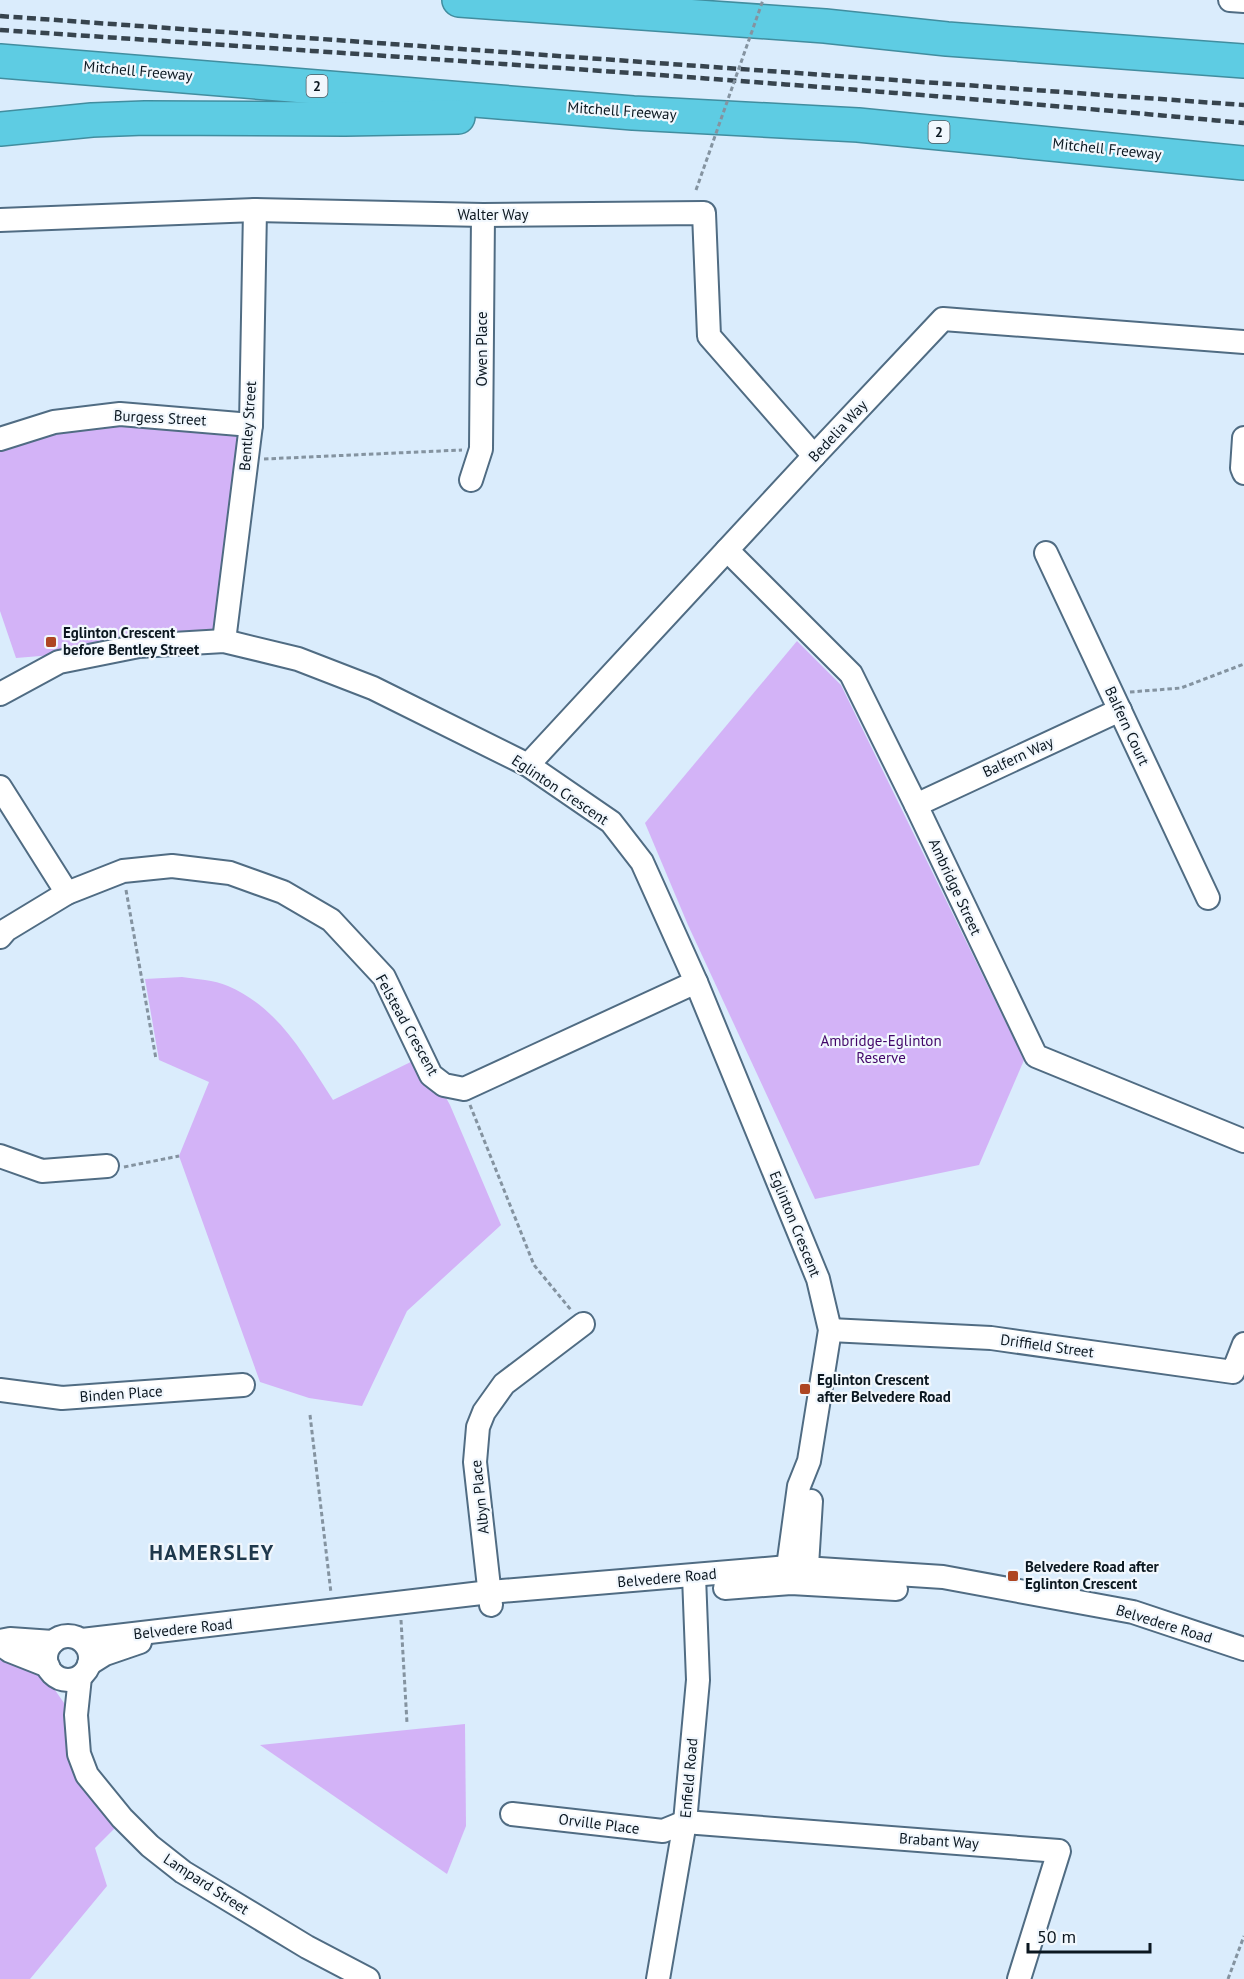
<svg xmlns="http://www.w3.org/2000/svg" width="1244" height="1979" viewBox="0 0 1244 1979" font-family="'PT Sans',sans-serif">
<rect width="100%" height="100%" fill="#daecfc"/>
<g fill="#d3b3f7">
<path d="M54 422 251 425 224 641 16 658 0 611V439Z"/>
<path d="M797 641 841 685 1024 1060 979 1165 815 1199 688 925 645 823Z"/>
<path d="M182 977C196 979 214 980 228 986 280 1009 303 1054 333 1100L423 1056 450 1105 501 1225 407 1311 362 1406 309 1398 260 1382 179 1156 209 1082 159 1060 145 979Z"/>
<path d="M0 1654 48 1680 64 1703 75 1765 115 1828 95 1848 107 1886 30 1979H0Z"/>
<path d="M465 1724 466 1826 447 1874 260 1745Z"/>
</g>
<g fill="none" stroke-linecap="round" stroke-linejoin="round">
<g stroke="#506c83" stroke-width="26">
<g id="minor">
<path d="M1230 0 1244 1"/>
<path d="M0 220 255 210 483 215 704 213 709 336 814 456"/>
<path d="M1244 438 1242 468 1244 473"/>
<path d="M0 439 54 422 120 414 251 425"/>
<path d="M471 480 481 449 483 215"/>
<path d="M727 550 851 674 916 805 1036 1056 1244 1141"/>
<path d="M1046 553 1208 898"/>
<path d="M224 641 251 425 255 210"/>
<path d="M0 694 59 662 139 646 224 641 298 659 373 688 528 765 611 822 642 862 696 982 818 1279 830 1330 809 1461 799 1486 788 1567 791 1583"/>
<path d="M528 765 814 456 943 319 1244 342"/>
<path d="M0 787 67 893"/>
<path d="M916 805 1120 710"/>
<path d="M0 937 6 930 67 893 123 871 172 866 230 873 283 892 331 920 384 977 431 1075 444 1085 464 1089 696 982"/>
<path d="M0 1156 42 1171 107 1166"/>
<path d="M830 1330 991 1338 1233 1372 1244 1344"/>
<path d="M0 1390 62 1398 243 1385"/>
<path d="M806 1582 811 1501"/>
<path d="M725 1588 791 1583 896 1589"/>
<path d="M491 1605 475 1462 478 1427 484 1412 504 1384 583 1324"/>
<circle cx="68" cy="1658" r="22"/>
<path d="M82 1640 490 1592 788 1567 943 1577 1133 1612 1244 1649"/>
<path d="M0 1641 10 1639 53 1642"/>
<path d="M0 1644 10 1651 48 1666"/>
<path d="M89 1664 105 1654 140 1642"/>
<path d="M80 1677 76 1715 79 1754 87 1775 122 1818 150 1846 183 1872 307 1947 368 1979"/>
<path d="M512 1814 663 1831 685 1822 1059 1851 1019 1979"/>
<path d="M658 1979 685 1822 698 1680 694 1576"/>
</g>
</g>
<g stroke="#418d9f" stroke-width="36">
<g id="highway">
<path d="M459 0 825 26 947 39 1244 61"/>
<path d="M0 61 633 113 858 125 1244 163"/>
<path d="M0 129 92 120 145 118 345 119 458 117"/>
</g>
</g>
<g stroke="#8493a0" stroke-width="3" stroke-dasharray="4.5 3" stroke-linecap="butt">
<path d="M264 459 462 450"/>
<path d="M1130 692 1181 688 1244 664"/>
<path d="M126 890 156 1059"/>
<path d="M470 1105 534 1265 571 1310"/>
<path d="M124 1167 179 1156"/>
<path d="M310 1415 331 1593"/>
<path d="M401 1620 407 1723"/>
<path d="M1228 1979 1244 1936"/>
</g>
<use href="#minor" stroke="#fff" stroke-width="22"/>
<use href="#highway" stroke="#5ecce3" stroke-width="33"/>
<g stroke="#37444e" stroke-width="4.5" stroke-dasharray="9 4.5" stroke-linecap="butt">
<path d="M0 16 1244 105"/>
<path d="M0 30C415 58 830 84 1244 123"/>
</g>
<path stroke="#8493a0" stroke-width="3" stroke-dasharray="4.5 3" stroke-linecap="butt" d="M696 190 763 0"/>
</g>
<g fill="#ae4623" stroke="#f1f7fd" stroke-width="2">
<rect x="45" y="636" width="12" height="12" rx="3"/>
<rect x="799" y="1383" width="12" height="12" rx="3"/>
<rect x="1007" y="1570" width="12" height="12" rx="3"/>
</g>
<g text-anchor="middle" stroke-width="4.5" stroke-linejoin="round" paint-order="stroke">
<g fill="#f1f7fd" stroke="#505a62" stroke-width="1.5">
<rect x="306.5" y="75" width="21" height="22" rx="4.5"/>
<rect x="928.5" y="121" width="21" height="22" rx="4.5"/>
</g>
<g font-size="14" font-weight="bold" fill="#0b1720">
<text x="317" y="91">2</text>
<text x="939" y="137">2</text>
</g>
<g font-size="15" fill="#0b1720" stroke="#f1f7fd">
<text transform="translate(138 71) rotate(5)" y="5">Mitchell Freeway</text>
<text transform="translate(622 111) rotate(4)" y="5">Mitchell Freeway</text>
<text transform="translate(1107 149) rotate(6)" y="5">Mitchell Freeway</text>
<text x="493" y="220">Walter Way</text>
<text transform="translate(482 349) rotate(-90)" y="5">Owen Place</text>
<text transform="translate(160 418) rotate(3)" y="5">Burgess Street</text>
<text transform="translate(248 426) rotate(-86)" y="5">Bentley Street</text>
<text transform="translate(838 431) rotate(-47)" y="5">Bedelia Way</text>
<text transform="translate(1127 726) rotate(65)" y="5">Balfern Court</text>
<text transform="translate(1018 757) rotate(-25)" y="5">Balfern Way</text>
<text transform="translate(560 790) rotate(34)" y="5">Eglinton Crescent</text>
<text transform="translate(955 887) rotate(65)" y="5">Ambridge Street</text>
<text transform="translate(407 1025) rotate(61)" y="5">Felstead Crescent</text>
<text transform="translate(795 1224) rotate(68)" y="5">Eglinton Crescent</text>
<text transform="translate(1047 1346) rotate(8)" y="5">Driffield Street</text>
<text transform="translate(121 1394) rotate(-4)" y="5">Binden Place</text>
<text transform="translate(480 1497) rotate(-96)" y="5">Albyn Place</text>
<text transform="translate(667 1578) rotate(-5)" y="5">Belvedere Road</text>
<text transform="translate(1164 1624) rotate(17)" y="5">Belvedere Road</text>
<text transform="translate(183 1629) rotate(-6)" y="5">Belvedere Road</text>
<text transform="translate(689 1778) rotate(-85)" y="5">Enfield Road</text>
<text transform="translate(599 1824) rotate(7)" y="5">Orville Place</text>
<text transform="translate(939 1841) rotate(4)" y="5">Brabant Way</text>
<text transform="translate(206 1884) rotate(33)" y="5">Lampard Street</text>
</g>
<g font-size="15" font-weight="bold" fill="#0b1720" stroke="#f1f7fd" text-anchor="start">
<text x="63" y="638">Eglinton Crescent<tspan x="63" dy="17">before Bentley Street</tspan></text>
<text x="817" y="1385">Eglinton Crescent<tspan x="817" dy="17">after Belvedere Road</tspan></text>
<text x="1025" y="1572">Belvedere Road after<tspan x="1025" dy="17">Eglinton Crescent</tspan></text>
</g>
<g font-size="15" fill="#420669" stroke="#f1f7fd">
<text x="881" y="1046">Ambridge-Eglinton<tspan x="881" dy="17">Reserve</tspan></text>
</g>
<g font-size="21" font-weight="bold" letter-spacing="1.5" fill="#1e384c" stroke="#f1f7fd">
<text x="212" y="1560">HAMERSLEY</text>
</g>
</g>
<path d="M1028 1943v9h122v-9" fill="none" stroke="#0b1720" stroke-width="3"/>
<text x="1037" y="1943" font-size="18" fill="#0b1720" stroke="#f1f7fd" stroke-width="4.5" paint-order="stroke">50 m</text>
</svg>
